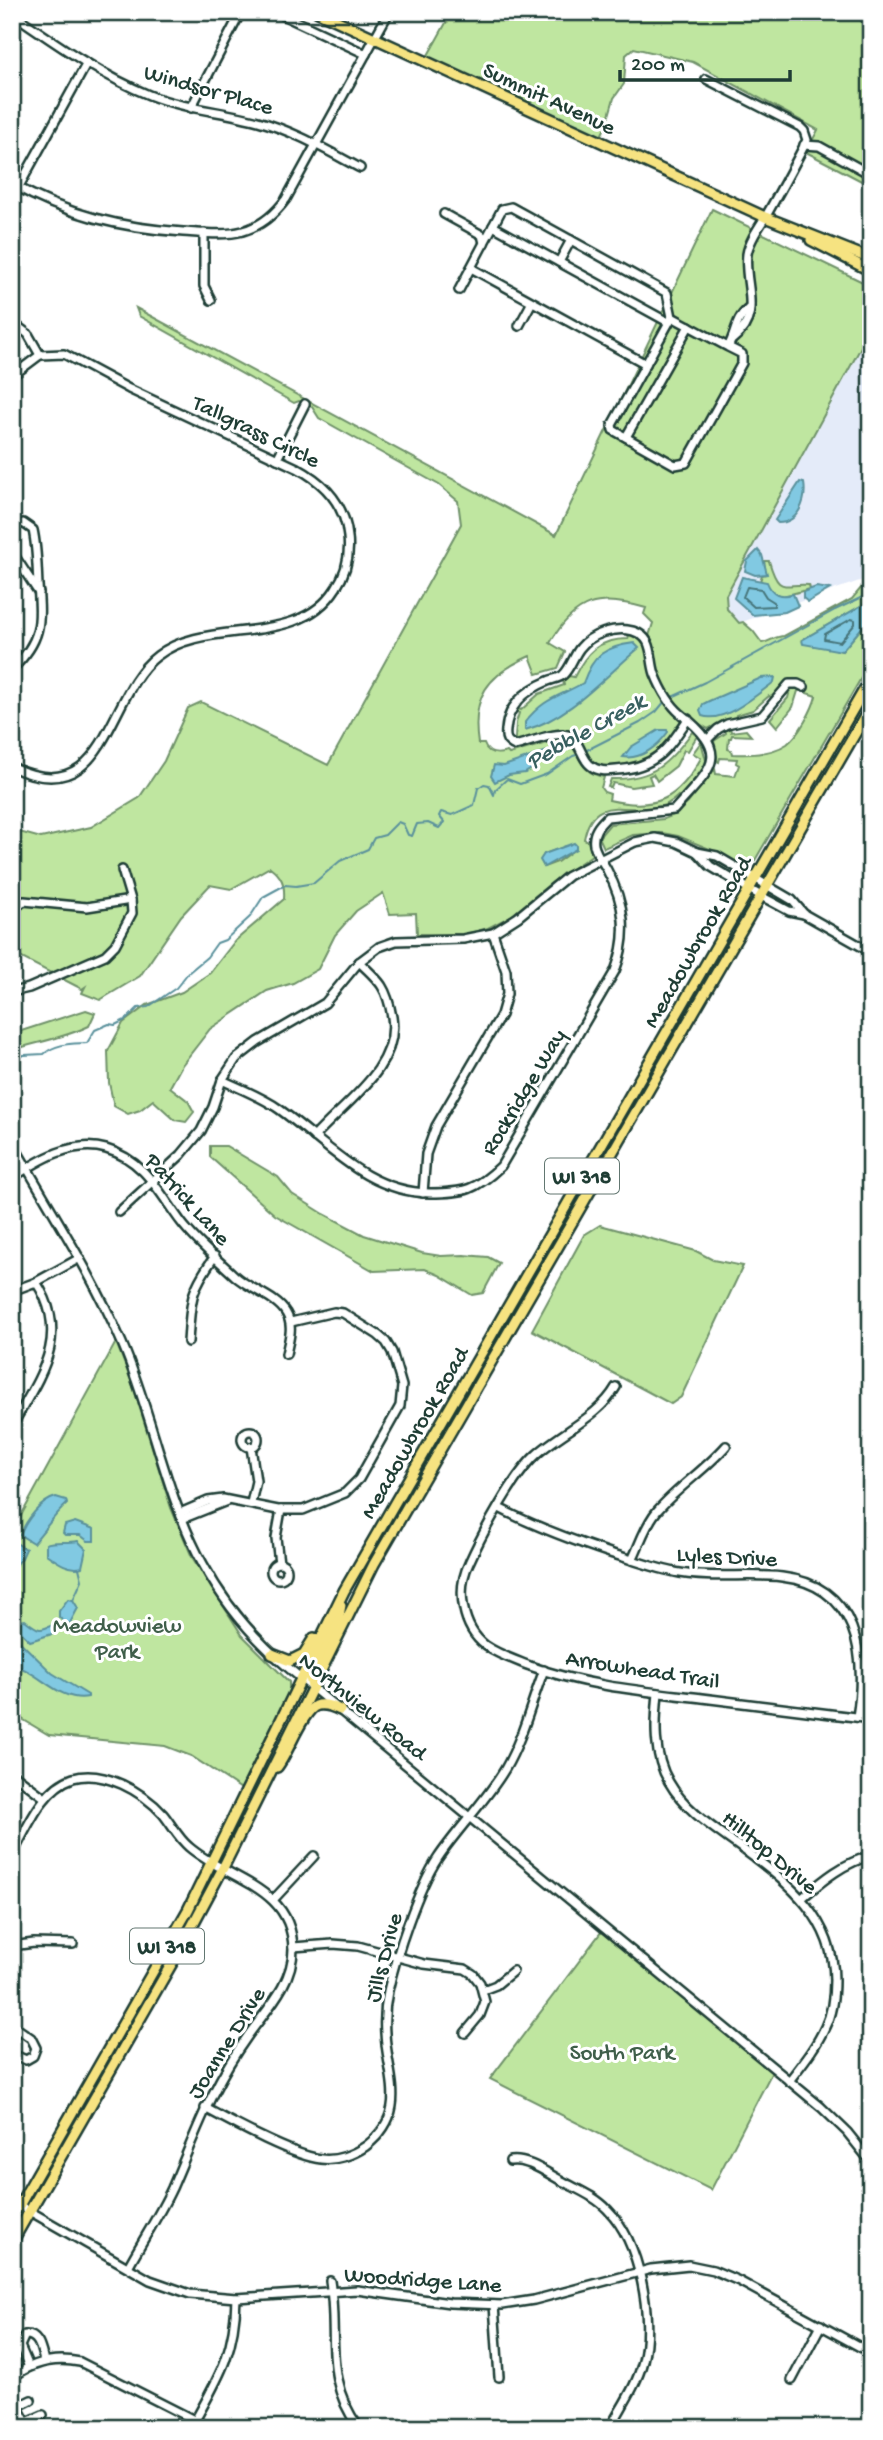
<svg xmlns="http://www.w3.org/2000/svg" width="883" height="2440" viewBox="0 0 883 2440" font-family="'Gochi Hand',sans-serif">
<rect width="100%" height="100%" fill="#fff"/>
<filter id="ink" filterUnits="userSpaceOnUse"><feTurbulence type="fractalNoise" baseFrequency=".0143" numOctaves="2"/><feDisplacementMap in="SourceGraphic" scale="14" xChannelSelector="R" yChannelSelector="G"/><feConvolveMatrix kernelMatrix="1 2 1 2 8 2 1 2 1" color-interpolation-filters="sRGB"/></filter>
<g filter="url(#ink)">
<path fill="#e4ebf9" d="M871 327V577L739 623 727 609 726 595Z"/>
<g fill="#bfe6a0" stroke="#6f926a" stroke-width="2" fill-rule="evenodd">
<path d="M452 12H871V186L806 152 818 130 693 62 634 48 626 55 624 84 614 98 606 126 601 136 427 57Z"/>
<path d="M712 209 871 286V327L867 336 726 595 727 609 739 623 743 622 753 631 762 643C770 642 775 636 784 636L852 599 861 588 871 584V600L802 640 842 651 871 617V661L754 862 747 866H741L712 850 678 836 662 833 633 835 604 848 599 837 610 824 664 819 674 815 688 803 715 769 716 774 735 776 739 765 736 763 737 759 720 758 719 762 717 761 714 741 726 733 725 728 730 727 731 732 746 730 751 736 732 735 731 738H729L728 749 731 750 732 754C750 755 772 754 787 744 799 735 813 709 816 696L807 693C809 681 801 684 794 679L784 684 773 698 769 696 753 710 736 715 735 720 720 723 708 729C686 717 664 694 658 669 655 657 656 647 649 636L653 623 644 614 646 608C599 594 575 600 550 643L565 652 558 668 537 674 530 656C487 675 471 697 478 744H484C488 755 497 755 507 752L509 754 557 740C583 741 572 772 604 777L601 788 604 792 610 794 609 800C656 811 679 799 701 758L693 753 701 742 706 760H708L705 767 681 797 678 796C646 829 595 780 584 839L588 841 592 855 551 883 511 916 488 928 466 934H417L416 913 390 914 383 893 356 911 335 935 318 969 293 983 267 991 210 1029 182 1065 170 1087 188 1101 194 1112 186 1122 175 1120 153 1100 140 1110 128 1114 114 1106 109 1083 108 1051 123 1023 147 1005 182 992 210 973 235 941 284 899C285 884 282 876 270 867L231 889 210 885 181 916 140 976 100 1000 82 993 85 987 82 989 12 953V830L41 838 91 827 139 798 164 761 188 708 201 702 328 765 461 524 458 501 439 485 319 418 312 407 299 401 294 403 139 316 136 308 556 535ZM566 846 575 849 557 862 544 867 541 860 544 854Z"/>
<path d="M764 561H769C779 595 783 583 809 585L810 589 783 596 771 592 760 581 762 575 766 574Z"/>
<path d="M629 634 644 642 648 650 653 679 669 708 681 720C679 730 673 736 666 743 649 762 639 764 613 766 609 767 602 768 597 766 582 760 580 733 564 730 547 727 529 745 512 740L515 739 516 723 519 713 515 711 516 708 521 710 539 694 564 685 563 680 569 676 574 677C586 653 598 639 628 639Z"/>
<path d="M793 687 799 688 800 691H798L793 707 777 727 770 719 788 698 789 694 785 692Z"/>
<path d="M692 732 697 736 688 751 684 750 676 766 657 781 653 774 649 776 652 784 631 787 613 783 611 788 608 787 611 779C653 780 669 763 692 732Z"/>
<path d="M86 1010 95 1013 89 1026C64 1038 38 1042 12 1050V1034Z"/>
<path d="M210 1146H226L278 1177 292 1194 324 1214 364 1235 422 1253 441 1256 464 1255 488 1257 499 1263 483 1293 472 1295 439 1275 425 1269 374 1271 275 1215 210 1157Z"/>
<path d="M600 1225 696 1251 713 1260 743 1266 681 1397 671 1404 532 1330 584 1235Z"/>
<path d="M116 1342 133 1386 171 1508 192 1557 242 1635 289 1682V1695L243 1790 191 1756 165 1746 49 1735 12 1713V1532Z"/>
<path d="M605 1927 774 2068 711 2190 490 2079Z"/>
</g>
<g fill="#81c9e2" stroke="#5a919c" stroke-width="2">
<path d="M800 482 804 483C807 501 798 523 778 523L775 520Z"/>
<path d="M758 550 762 555 767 574 755 575 745 571 747 561Z"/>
<path d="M742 577 767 582C772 595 780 597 793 594L798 606 785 612 753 615 734 598Z"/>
<path d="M816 587 830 589 808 602 803 598V592Z"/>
<path d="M871 600V617L842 651 803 644 802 640Z"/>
<path d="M634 643 639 648C604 677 570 718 525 730V722C544 698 558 697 583 683 593 655 604 647 634 643Z"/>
<path d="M775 677 774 682C758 694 724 724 702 716L700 711 703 704 709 701 761 678Z"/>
<path d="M659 730H667L668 732C658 746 641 760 623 757L631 747Z"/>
<path d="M553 749 556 750 555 754 525 773 509 775 495 782 491 776 494 765 504 766Z"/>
<path d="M574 843 576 845V849L544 867 540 860 544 854Z"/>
<path d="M56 1497 66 1500 67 1504C54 1515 45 1530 33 1543L20 1535C26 1521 40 1501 56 1497Z"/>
<path d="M75 1522 94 1529V1541H88L80 1535H65L63 1533 65 1525Z"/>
<path d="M78 1541 86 1549 82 1567C69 1571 56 1561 46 1554V1544C53 1541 68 1543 78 1541Z"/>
<path d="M16 1543 26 1549 22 1558 12 1570V1549Z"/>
<path d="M68 1599 73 1600 78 1608 70 1623 66 1624 59 1617V1611Z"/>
<path d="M25 1620C40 1632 40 1631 57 1623L61 1628 55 1633 30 1641 17 1628 20 1621Z"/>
<path d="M12 1634 52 1673 88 1695V1697C59 1703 38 1670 12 1665Z"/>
</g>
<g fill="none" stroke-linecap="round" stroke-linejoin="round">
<g stroke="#46757a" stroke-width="2">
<path d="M747 587 761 589 766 597 774 602V606L754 607 743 597Z"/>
<path d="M851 619 855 620V624L840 642 824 639 825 634Z"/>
</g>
<g stroke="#5a919c" stroke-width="2">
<path d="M670 698 705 682 835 610 871 593"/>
<path d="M585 751 640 723 656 712 665 701"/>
<path d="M12 1061 24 1055 44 1054C56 1043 72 1044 87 1043L95 1030 109 1024 115 1025 127 1019 138 1008 148 1007 176 988 188 973 207 957 217 943 225 940 250 917 263 897 285 885 296 886 314 883 340 861 368 849 374 838 385 835 398 822 403 824 408 835 412 836 417 824 428 823 439 828 444 822 439 816 441 812 452 815 474 805 478 788 484 784 489 785 494 795 495 790 507 779 520 784 547 774 573 756 580 754"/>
<path d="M73 1600 82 1580 79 1568"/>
</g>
<g stroke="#1f3d34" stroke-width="12">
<g id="minor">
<path d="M276 12 366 54"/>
<path d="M16 16C58 45 102 76 149 95 184 109 222 111 258 121 294 131 326 150 360 168"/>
<path d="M706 79 800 127 804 131 807 140C794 166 780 191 766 216 759 227 749 241 747 254 743 284 764 315 733 339"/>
<path d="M191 108 241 12"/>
<path d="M804 145 819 146 868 173"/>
<path d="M12 184C66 215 122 228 183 232 202 233 224 236 243 231 261 226 275 214 286 199L389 12"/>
<path d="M12 199 87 63"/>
<path d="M444 214 482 235 484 243"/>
<path d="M204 233V286L211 300"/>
<path d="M559 262 571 240"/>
<path d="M471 268 646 364"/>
<path d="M459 290 493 226"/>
<path d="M12 322 28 334 40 355"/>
<path d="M668 322 493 226 502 209 511 207 667 293 672 317"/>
<path d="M519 326 532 302"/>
<path d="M728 347 672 317 612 425 613 430 675 465 686 463 742 363V354L728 347C736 334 735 319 748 309"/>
<path d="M12 376 40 355 64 354 129 389 297 468C325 483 345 504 348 537 350 555 346 573 336 588 297 650 208 616 157 656 106 694 108 812 12 767"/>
<path d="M626 437 689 326"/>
<path d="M277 459 305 404"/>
<path d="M12 527 23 523 33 530C37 548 37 567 38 585 41 623 42 641 12 669"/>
<path d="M12 552 39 593"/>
<path d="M708 739 718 729 727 724 762 716 789 684H798L804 687"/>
<path d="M697 852 710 866 761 896 789 911 804 914 871 952"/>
<path d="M12 910 24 901 87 907 131 900"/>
<path d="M12 992 29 988 105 955 115 945 132 913 131 900 122 870"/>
<path d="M222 1080C241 1089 262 1097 279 1109 328 1144 366 1192 430 1193 465 1193 476 1190 501 1166L615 971C629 935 625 903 607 870 603 862 596 854 594 845 592 832 599 825 607 817L674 810C710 769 734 756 681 714 669 704 661 689 655 674 649 656 655 638 633 631 615 626 591 634 580 648 574 655 570 669 563 675 560 678 553 679 548 681 526 690 508 704 506 730 505 739 507 742 515 746 528 743 556 731 568 735 580 740 581 758 590 765 598 772 607 771 616 770 655 768 667 750 688 719"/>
<path d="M314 1137C344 1103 400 1068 392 1017 387 988 381 982 359 962"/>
<path d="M12 1142C50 1209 92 1273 122 1343 153 1415 165 1495 203 1564 225 1605 255 1640 291 1670L821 2107 847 2132 871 2162"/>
<path d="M12 1178C39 1160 73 1139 106 1149 145 1160 160 1194 181 1222 196 1242 217 1259 235 1276 249 1289 277 1297 286 1313 294 1326 289 1339 286 1354"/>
<path d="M423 1193 426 1154 436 1126 501 1015 507 994 506 971 493 933"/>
<path d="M119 1212 181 1155 201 1131 213 1107 222 1080 236 1059 258 1042 325 1003 359 962 379 947 396 941 463 939 493 933 518 917 568 876 635 842 655 838 676 842 697 852 717 856 792 900 804 914"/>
<path d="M12 1291 36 1282 80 1258"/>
<path d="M188 1342C191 1300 189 1292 215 1256"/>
<path d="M616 1387C599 1417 561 1432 536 1455 513 1476 482 1534 469 1563 456 1590 462 1628 486 1646 499 1655 515 1660 530 1666 585 1686 643 1691 702 1698 758 1705 814 1712 871 1719"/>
<path d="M12 1426C39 1378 72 1336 36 1282"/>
<circle cx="250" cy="1439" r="8"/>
<path d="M251 1503 256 1481 251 1447"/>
<path d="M499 1508C536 1527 574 1541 613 1554 636 1561 657 1569 680 1573 714 1579 748 1573 782 1577 858 1586 867 1655 857 1717"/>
<path d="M180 1513 208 1501 223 1499 278 1510H303L345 1493 359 1479 400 1406 402 1386 392 1352 386 1342 378 1335 343 1313 334 1312 291 1322"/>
<path d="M182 1519 227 1501"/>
<path d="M632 1560C640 1544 645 1525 657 1511 678 1487 705 1470 726 1446"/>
<path d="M279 1563 276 1538 281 1510"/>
<circle cx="279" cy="1571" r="8"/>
<path d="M658 1693C655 1723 653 1755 669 1782 686 1812 717 1830 744 1850 789 1883 834 1919 834 1980 834 1996 832 2013 825 2027 816 2047 802 2064 789 2081"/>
<path d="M12 1773 45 1798"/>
<path d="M12 1855C27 1829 42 1788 73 1778 104 1769 143 1792 163 1814 172 1825 178 1838 189 1847 227 1880 292 1886 293 1949 293 1984 266 2010 247 2037 211 2087 196 2133 172 2188 159 2216 142 2241 128 2267"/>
<path d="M802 1898C822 1881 844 1862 871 1856"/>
<path d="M273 1900 314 1856"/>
<path d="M12 1946 34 1943 73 1944"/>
<path d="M293 1947 333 1944 358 1946 424 1964 465 1969 473 1974 480 1983 485 2002 480 2015 465 2033"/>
<path d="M483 1990 496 1985 513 1971"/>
<path d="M12 2025 31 2038 36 2048 33 2056 26 2060 12 2054"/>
<path d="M205 2108C231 2122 293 2156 321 2159 336 2161 353 2155 366 2146 410 2112 387 2076 385 2033 384 2019 385 2005 388 1991 396 1955 418 1888 438 1858 459 1827 486 1801 505 1769 523 1738 531 1703 544 1670"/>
<path d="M510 2161C528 2158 548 2174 564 2182 579 2190 596 2197 608 2210 640 2242 654 2318 643 2361 637 2385 622 2406 610 2428"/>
<path d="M12 2201 150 2280 190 2294 236 2298 357 2290 450 2303 502 2305 534 2300 651 2269 689 2265 713 2270 739 2281 871 2353"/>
<path d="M330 2281C339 2336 322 2377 359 2428"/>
<path d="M494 2305 499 2377"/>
<path d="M29 2367 20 2346 25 2335C39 2334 41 2350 44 2361"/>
<path d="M12 2378C32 2362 55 2357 80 2362L210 2428"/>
<path d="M792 2380 821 2325"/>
<path d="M12 2396 29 2428"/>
<path d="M19 2406 31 2400"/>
<path d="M27 2422 43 2415"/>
<path d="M191 2428C217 2380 235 2355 236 2298"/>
</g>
</g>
<g stroke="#1f3d34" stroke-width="14">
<g id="major">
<path d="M318 12 765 217 871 259"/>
<path d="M811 240 871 271"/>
<path d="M272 1654 290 1661 304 1654 314 1638"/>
<path d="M312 1687 310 1677 339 1616 341 1605"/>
<path d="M277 1767C288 1754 303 1708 318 1705 325 1704 334 1707 340 1710"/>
<path d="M12 2218 188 1910 344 1591 871 678"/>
<path d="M12 2242 176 1956 223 1868 374 1564 871 706"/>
</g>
</g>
<use href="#minor" stroke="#fff" stroke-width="7"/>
<use href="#major" stroke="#f6e381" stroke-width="9"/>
</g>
</g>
<g text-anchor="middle" stroke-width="6" stroke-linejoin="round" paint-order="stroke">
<g fill="#fff" stroke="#627771" stroke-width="2">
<rect x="545" y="1158.5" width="74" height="35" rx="5"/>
<rect x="130" y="1928.5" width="74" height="35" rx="5"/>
</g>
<g font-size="21" font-weight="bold" fill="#1f3d34">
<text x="582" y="1183">WI 318</text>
<text x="167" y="1953">WI 318</text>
</g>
<g font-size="23" fill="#1f3d34" stroke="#fff">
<text transform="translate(209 88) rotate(16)" y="8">Windsor Place</text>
<text transform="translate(550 97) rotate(25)" y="8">Summit Avenue</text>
<text transform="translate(257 430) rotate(26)" y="8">Tallgrass Circle</text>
<text transform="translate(696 941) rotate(-60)" y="8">Meadowbrook Road</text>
<text transform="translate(522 1091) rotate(-59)" y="8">Rockridge Way</text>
<text transform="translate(189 1198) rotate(48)" y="8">Patrick Lane</text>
<text transform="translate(413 1432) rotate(-60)" y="8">Meadowbrook Road</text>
<text transform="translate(727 1555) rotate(3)" y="8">Lyles Drive</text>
<text transform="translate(643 1668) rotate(9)" y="8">Arrowhead Trail</text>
<text transform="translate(364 1705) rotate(39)" y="8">Northview Road</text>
<text transform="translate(771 1851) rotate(40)" y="8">Hilltop Drive</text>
<text transform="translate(382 1957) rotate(-75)" y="8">Jills Drive</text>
<text transform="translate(225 2042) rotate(-58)" y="8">Joanne Drive</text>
<text transform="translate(423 2278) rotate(4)" y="8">Woodridge Lane</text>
</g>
<g font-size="23" fill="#3f5f4a" stroke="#fff">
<text x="117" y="1632">Meadowview<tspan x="117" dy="26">Park</tspan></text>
<text x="622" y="2059">South Park</text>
</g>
<g font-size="24" font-style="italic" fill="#386060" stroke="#fff">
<text transform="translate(585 730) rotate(-29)" y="8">Pebble Creek</text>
</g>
</g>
<rect width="883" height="2440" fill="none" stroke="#fff" stroke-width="42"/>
<rect x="21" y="21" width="841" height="2398" fill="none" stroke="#1f3d34" stroke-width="2.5" filter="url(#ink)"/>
<path d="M620 70v10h170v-10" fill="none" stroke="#1f3d34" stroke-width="3.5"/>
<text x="631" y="70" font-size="21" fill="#1f3d34" stroke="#ffffff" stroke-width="5" paint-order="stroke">200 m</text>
</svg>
